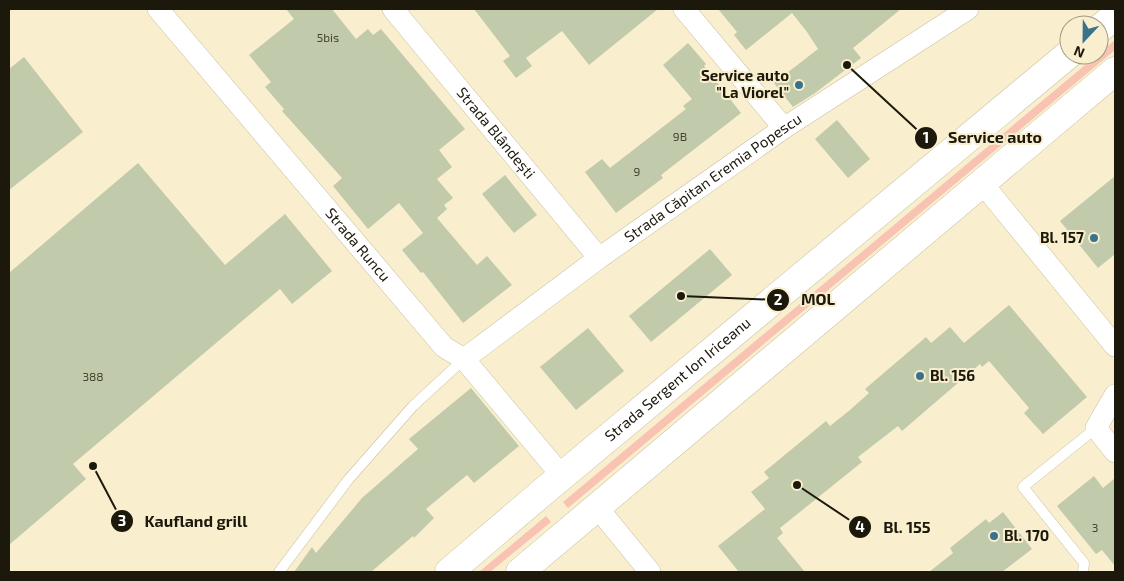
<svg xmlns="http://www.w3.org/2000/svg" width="1124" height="581" viewBox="0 0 1124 581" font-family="'Exo 2',sans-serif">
<rect width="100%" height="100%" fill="#f9efce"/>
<g fill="#f8c3b2">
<path d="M1115 40V50L568 508 563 502Z"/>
<path d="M546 516 551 522 490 572H479Z"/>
</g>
<g fill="#c1caaa">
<path d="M286 9H332L356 39 368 29 373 35 381 29 465 129 439 150 452 167 437 179 453 198 444 205 447 209 437 218 477 265 487 256 512 285 463 323 423 272 421 273 402 250 423 233 399 203 368 229 333 186 342 178 282 111 284 109 265 87 271 82 249 55 294 19Z"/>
<path d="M474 9H658L589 65 562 31 526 58 532 66 516 78 503 61 510 56Z"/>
<path d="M718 9H901L853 48 861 58 815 93 793 107 774 83 818 49 807 32 792 13 746 50 734 35 737 32Z"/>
<path d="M688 43 706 64 704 66 741 113 661 175 663 178 616 213 585 172 602 159 610 168 686 109 683 106 692 99 663 65Z"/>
<path d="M24 57 83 132 9 190V69Z"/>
<path d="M837 120 870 159 848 178 815 139Z"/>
<path d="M138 163 225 265 285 214 332 271 292 304 280 289 73 464 86 479 9 545V273Z"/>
<path d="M505 175 537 215 514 233 482 194Z"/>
<path d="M1115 176V254L1098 268 1060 221Z"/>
<path d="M710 249 732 275 651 342 629 316Z"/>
<path d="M1009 305 1087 397 1043 434 1024 413 1029 408 989 361 982 367 980 364 902 431 898 426 858 457 862 462 780 528 783 533 777 538 805 572H739L718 546 765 509 751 492 769 478 764 472 826 421 830 426 850 410 869 393 865 389 926 337 931 343 950 327 964 343Z"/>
<path d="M588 328 624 371 576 410 540 367Z"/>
<path d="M471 388 519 446 474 483 467 475 426 509 434 518 414 538 413 536 371 572H294L312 547 316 553 362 498 418 449 409 439Z"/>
<path d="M1094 476 1103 488 1115 478V566L1102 550 1096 554 1057 506Z"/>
<path d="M1003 512 1032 549 1002 572H929L953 553 950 548 986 519 989 523Z"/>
</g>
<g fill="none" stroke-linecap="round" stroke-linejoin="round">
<g stroke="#c9c09f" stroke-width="11">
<g id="service">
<path d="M279 572 348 480 413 406 464 359"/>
<path d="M1083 572 1084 563 1023 487 1096 428"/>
</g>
</g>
<g stroke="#c9c09f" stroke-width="22">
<g id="minor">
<path id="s1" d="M158 9 444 347 464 359 562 476"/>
<path id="s2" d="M393 9 599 258"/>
<path d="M684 9 784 128"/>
<path d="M982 183 1115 346"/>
<path id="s3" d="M464 359 599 258 784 128 968 9"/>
<path d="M1115 395 1096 428 1115 452"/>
<path d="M597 507 650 572"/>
</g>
</g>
<g stroke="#c9c09f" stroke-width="29">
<g id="secondary">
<path d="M1099 29 1115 16"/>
<path id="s4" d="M449 572 544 491 1069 54"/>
<path d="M520 572 1115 71"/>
</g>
</g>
<use href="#service" stroke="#fff" stroke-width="10"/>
<use href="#minor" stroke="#fff" stroke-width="21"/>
<use href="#secondary" stroke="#fff" stroke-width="28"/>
</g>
<g fill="#38728b" stroke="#f9efce" stroke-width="2">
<circle cx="799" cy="85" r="5"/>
<circle cx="1094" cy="238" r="5"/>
<circle cx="920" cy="376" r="5"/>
<circle cx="994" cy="536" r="5"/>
</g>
<g text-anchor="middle" stroke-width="4" stroke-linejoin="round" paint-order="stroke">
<g font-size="12" fill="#454434">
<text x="328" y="42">5bis</text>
<text x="680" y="141">9B</text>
<text x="637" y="176">9</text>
<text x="93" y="381">388</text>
<text x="1095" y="532">3</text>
</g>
<g font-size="15" font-weight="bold" fill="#1c180c" stroke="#f9efce" text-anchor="end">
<text x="789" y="81">Service auto<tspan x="789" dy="17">"La Viorel"</tspan></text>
<text x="1084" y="243">Bl. 157</text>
<text x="930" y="381" text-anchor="start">Bl. 156</text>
<text x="1004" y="541" text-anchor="start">Bl. 170</text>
</g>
<g font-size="15" fill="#1c180c" stroke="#f9efce">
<text dy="5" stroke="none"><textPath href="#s2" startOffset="161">Strada Blândești</textPath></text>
<text dy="5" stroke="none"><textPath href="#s3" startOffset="308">Strada Căpitan Eremia Popescu</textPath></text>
<text dy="5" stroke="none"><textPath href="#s1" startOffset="309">Strada Runcu</textPath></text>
<text dy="5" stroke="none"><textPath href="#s4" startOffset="299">Strada Sergent Ion Iriceanu</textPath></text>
</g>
</g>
<path fill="none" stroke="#1c180c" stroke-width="2" d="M847 65L926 138M681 296L778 300M93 466L122 521M797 485L860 527"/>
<g fill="#1c180c" stroke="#f9efce" stroke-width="2">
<circle cx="847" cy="65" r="5"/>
<circle cx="681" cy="296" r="5"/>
<circle cx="93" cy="466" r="5"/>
<circle cx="797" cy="485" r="5"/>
<circle cx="926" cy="138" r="12"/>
<circle cx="778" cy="300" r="12"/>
<circle cx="122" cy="521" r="12"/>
<circle cx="860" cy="527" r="12"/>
</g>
<g font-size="15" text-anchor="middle" font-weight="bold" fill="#fff">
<text x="926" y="143">1</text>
<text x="778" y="305">2</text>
<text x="122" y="526">3</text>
<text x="860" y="532">4</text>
</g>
<g font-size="16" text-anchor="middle" font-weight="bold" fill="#1c180c" stroke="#f9efce" stroke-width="4" stroke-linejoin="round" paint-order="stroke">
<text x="995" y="143">Service auto</text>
<text x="818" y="305">MOL</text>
<text x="196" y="527">Kaufland grill</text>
<text x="907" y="533">Bl. 155</text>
</g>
<rect width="1124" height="581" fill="none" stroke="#1c180c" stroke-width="20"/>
<g transform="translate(1084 40) rotate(202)"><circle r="24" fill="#f9efce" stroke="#a19980"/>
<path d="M0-4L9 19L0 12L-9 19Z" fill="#38728b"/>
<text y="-8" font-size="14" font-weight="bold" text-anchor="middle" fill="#1c180c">N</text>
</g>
</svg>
